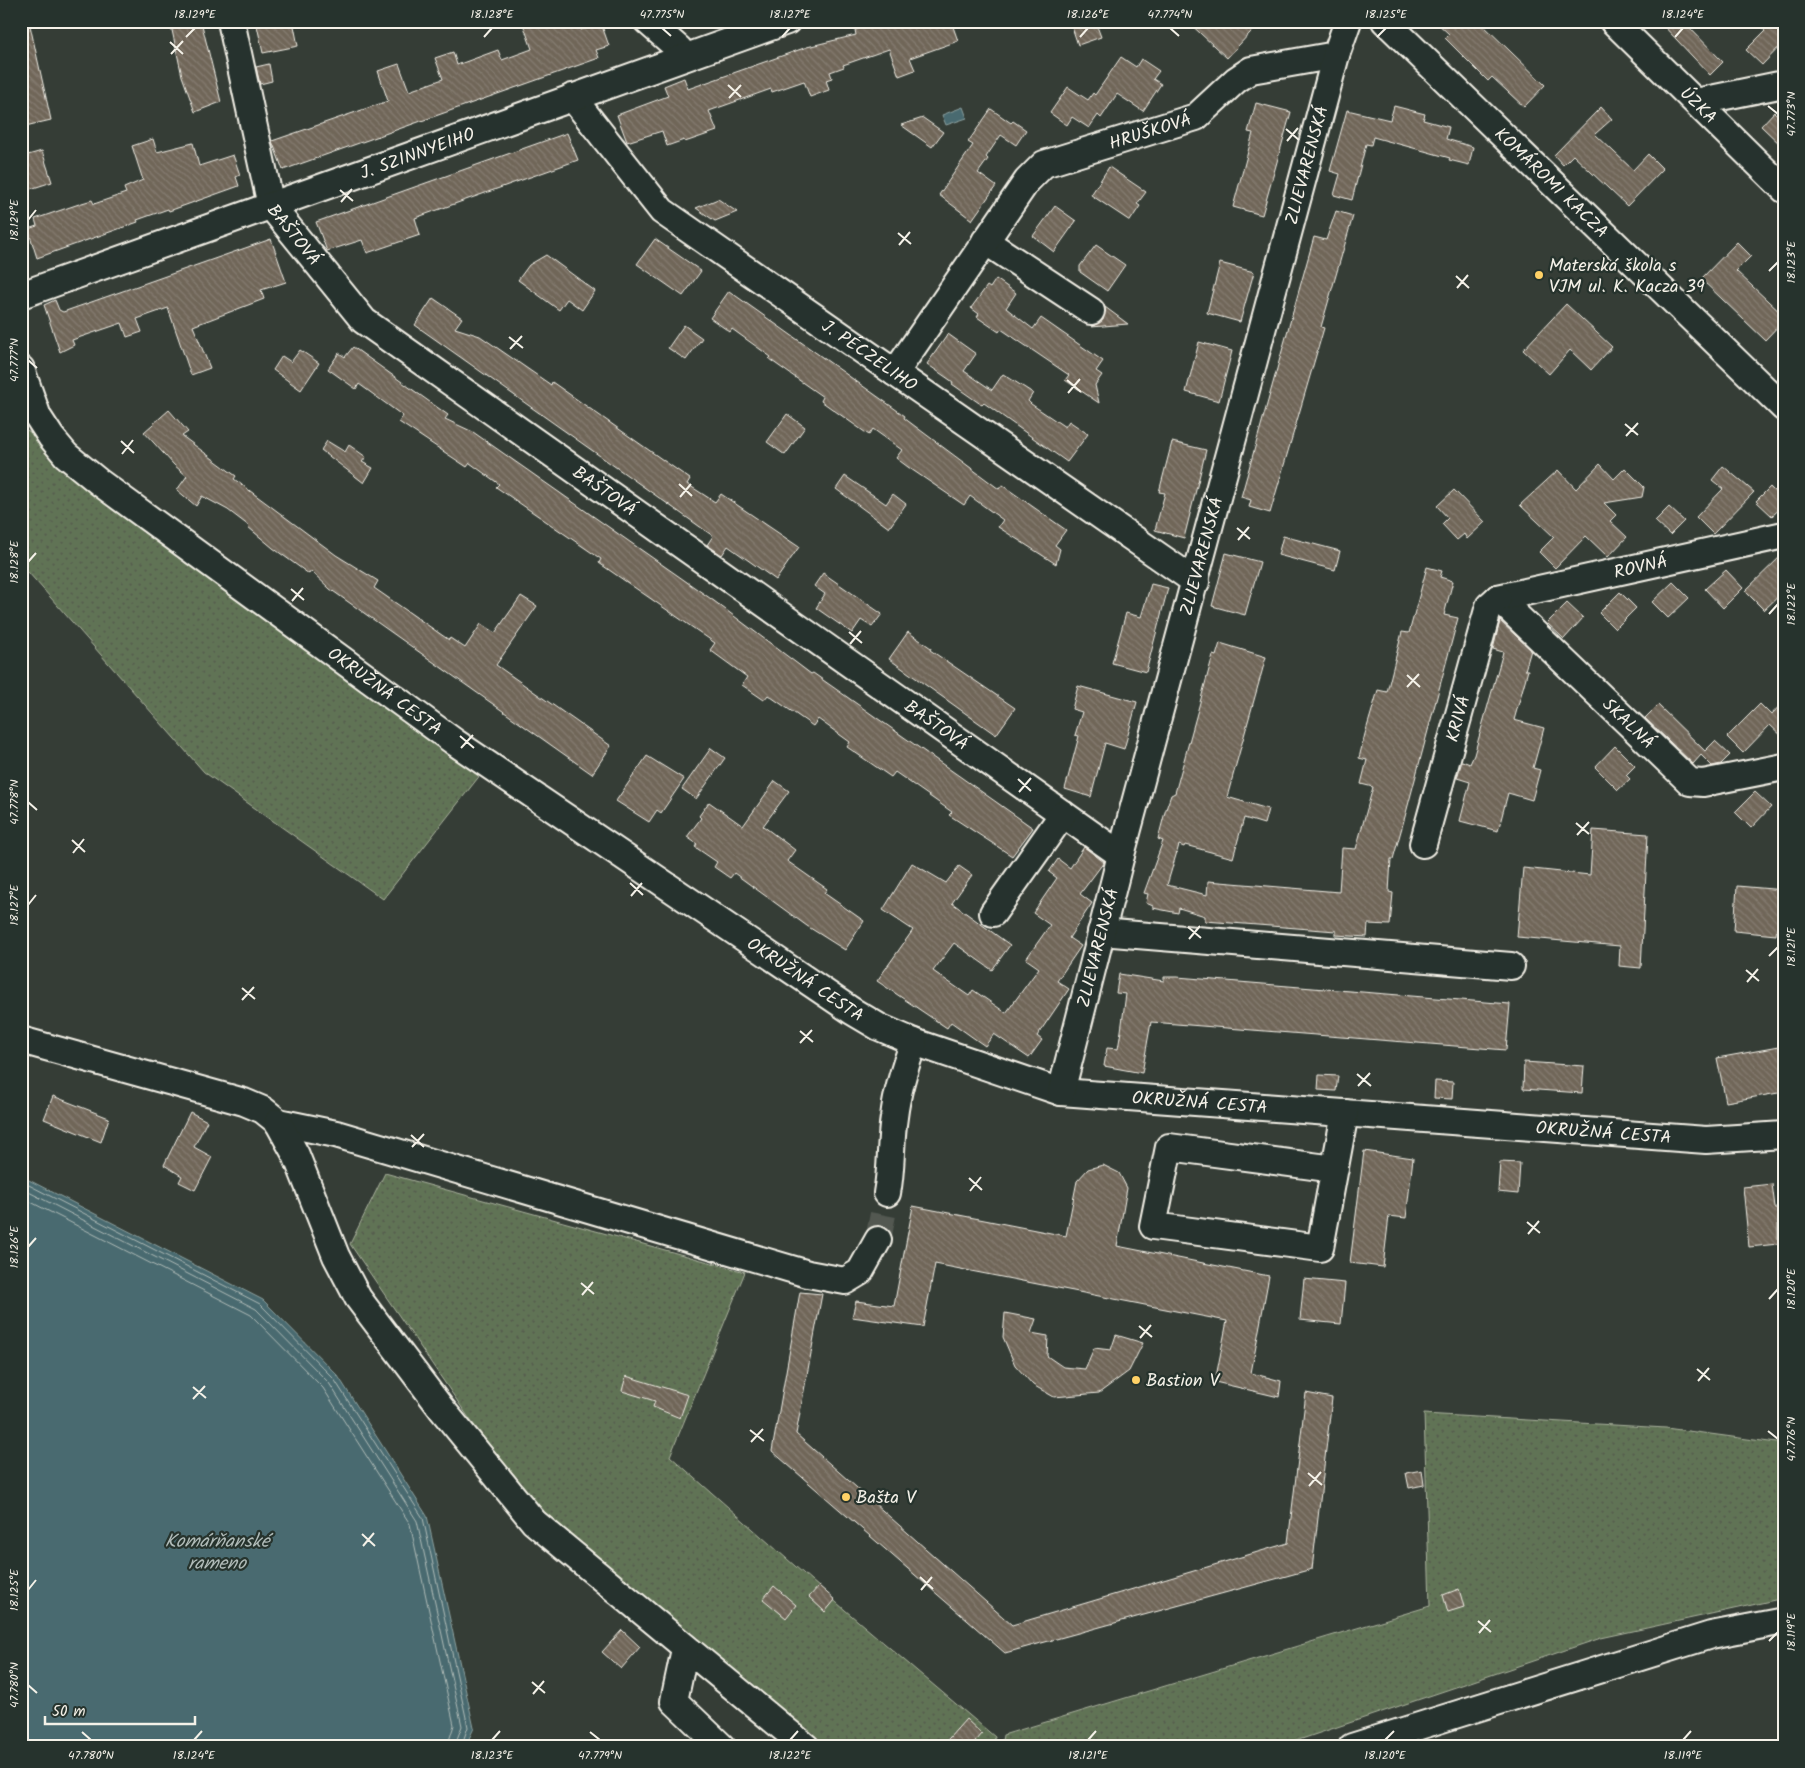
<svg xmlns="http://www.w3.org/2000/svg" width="1805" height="1768" viewBox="0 0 1805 1768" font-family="Kalam,sans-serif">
<defs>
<pattern id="park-dots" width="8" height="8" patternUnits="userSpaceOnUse" patternTransform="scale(1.25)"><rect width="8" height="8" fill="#617355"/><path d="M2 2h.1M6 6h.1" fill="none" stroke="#545b4d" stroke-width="1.8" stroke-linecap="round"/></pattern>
<pattern id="building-back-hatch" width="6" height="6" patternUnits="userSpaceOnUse" patternTransform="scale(1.25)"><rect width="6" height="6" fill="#706659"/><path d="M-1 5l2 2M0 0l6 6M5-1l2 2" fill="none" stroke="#857c71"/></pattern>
</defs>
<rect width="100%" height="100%" fill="#353d36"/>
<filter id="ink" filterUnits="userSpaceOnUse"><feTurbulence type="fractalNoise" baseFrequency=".02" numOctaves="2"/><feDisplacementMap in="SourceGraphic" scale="10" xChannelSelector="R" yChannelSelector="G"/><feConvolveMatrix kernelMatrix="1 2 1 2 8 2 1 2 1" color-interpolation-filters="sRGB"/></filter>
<g filter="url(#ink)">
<g fill="url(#park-dots)" stroke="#aab29e">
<path d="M27 430 481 774 383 899 204 772 21 564V435Z"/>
<path d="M385 1173 745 1272 670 1456 845 1610 995 1737 993 1747H816L546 1517 471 1421 350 1244Z"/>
<path d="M1424 1414 1666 1428 1784 1444V1598L1601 1638 1278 1747H1001L1003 1735 1430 1606Z"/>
</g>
<g fill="#496b70" stroke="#8da1a0">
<path d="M963 107 967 118 946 125 942 115Z"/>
<path d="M21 1176 263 1300 338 1376 427 1516 474 1728 465 1747H21Z"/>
</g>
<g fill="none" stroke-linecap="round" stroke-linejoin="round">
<g stroke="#b0bbb8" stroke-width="1">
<path d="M21 1181 260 1304 334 1379 423 1518 468 1727 461 1747"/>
<path d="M21 1188 256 1309 329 1383 417 1521 462 1726 454 1747"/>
<path d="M21 1197 251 1315 323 1388 410 1524 454 1725 447 1747"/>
</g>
</g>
<g fill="url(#building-back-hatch)" stroke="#f4f1e8">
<path d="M21 21H29L51 120 21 127Z"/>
<path d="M170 21H201L221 102 195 112 182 76Z"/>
<path d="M256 21H293L298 46 263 53Z"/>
<path d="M522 21H578L581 30 601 23 609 46 596 50 599 58 283 170 272 141 388 101 378 71 399 64 409 91 443 79 435 58 453 52 457 65 498 50 502 60 532 49Z"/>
<path d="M880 21H951L958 41 910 58 915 70 899 76 889 49 843 65 844 67 830 72 832 78 826 80 829 90 810 97 804 81 772 92 771 89 709 111 717 131 685 142 684 140 667 146 662 131 627 142 617 115 668 96 664 86 684 78 688 89 807 47 856 35 855 30Z"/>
<path d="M1070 21H1095L1101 37 1078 45Z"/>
<path d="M1187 21H1261L1227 58Z"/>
<path d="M1435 21H1479L1545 85 1524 107 1492 77 1488 81 1445 38 1449 34Z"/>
<path d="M1659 21H1683L1723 62 1710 75Z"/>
<path d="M1755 21H1784V42L1762 65 1746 50 1765 31Z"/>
<path d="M1121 57 1136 67 1141 59 1159 71 1153 79 1161 84 1143 111 1117 94 1101 118 1098 115 1089 128 1072 117 1067 125 1050 113 1068 87 1088 100 1093 93 1095 95Z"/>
<path d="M269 64 272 81 260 84 256 67Z"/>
<path d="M1256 103 1291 112 1262 215 1233 207 1253 133 1248 132Z"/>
<path d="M1394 106 1425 114 1423 120 1449 127 1446 139 1473 147 1469 165 1449 160 1450 158 1373 137 1371 145 1366 144 1352 200 1334 195 1340 174 1330 171 1347 110 1390 120Z"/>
<path d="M1601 107 1612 119 1595 134 1633 170 1648 154 1663 169 1627 206 1573 155 1563 165 1554 155Z"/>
<path d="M991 109 1011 123 1013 121 1026 130 1016 145 1001 135 986 157 988 159 978 173 996 186 972 220 939 195 973 145 968 142Z"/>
<path d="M1774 112 1784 121V148L1761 126Z"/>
<path d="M923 118 943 132 932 147 901 125Z"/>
<path d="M567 133 578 160 415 218 420 235 367 253 362 240 327 251 316 222Z"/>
<path d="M153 139 157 152 193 143 199 166 233 155 240 175 236 177 239 186 169 211 168 209 137 220 138 222 37 258 28 229 37 226 35 219 82 203 92 200 94 204 126 193 124 188 143 180 132 146Z"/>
<path d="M42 151 52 182 21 192V157Z"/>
<path d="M1109 167 1146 192 1137 204 1140 206 1130 221 1091 195Z"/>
<path d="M718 199 737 212 715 221 696 208Z"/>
<path d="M1055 206 1076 221 1054 252 1033 236Z"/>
<path d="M1336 211 1353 216 1321 327 1324 328 1270 513 1249 507 1251 500 1241 497 1314 237 1326 240Z"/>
<path d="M271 239 286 282 261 290 264 299 193 326 210 368 191 375 168 308 137 319 142 332 127 337 122 323 72 340 74 345 60 352 44 305 55 300 59 310 63 312Z"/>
<path d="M655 239 701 271 683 296 637 264Z"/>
<path d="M1737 242 1751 256 1736 271 1784 316V320L1765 340 1701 279Z"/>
<path d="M1096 245 1125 265 1107 291 1080 272V266Z"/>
<path d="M546 255 595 291 582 310 567 299 559 310 518 280 529 265Z"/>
<path d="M1220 263 1254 272 1240 322 1207 313Z"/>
<path d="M996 279 1016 293 1006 308 1011 312 1033 329 1041 318 1103 361 1096 371 1102 375 1095 385 1099 403 1065 380 1069 375 1001 329 999 332 977 317 979 314 971 308 987 286 990 288Z"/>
<path d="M729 291 905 416 904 418 999 489 1002 485 1066 530 1055 545 1060 549 1056 564 998 527 1003 520 970 496 964 505 908 467 896 458 902 450 873 429 869 435 821 401 823 397 769 359 771 357 732 329 730 332 710 318Z"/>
<path d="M433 298 462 318 455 328 480 336 551 385 552 382 690 479 687 484 715 502 721 494 799 547 776 580 728 546 722 555 707 545 713 536 415 325Z"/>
<path d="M1566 304 1612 347 1591 370 1570 350 1549 374 1523 350Z"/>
<path d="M1105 307 1128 324 1091 327 1103 320Z"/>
<path d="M684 325 702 338 686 360 668 348Z"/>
<path d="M948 334 976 354 964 371 992 390 1003 374 1033 393 1028 401 1031 404 1065 427 1069 421 1088 434 1067 462 984 403 982 405 952 384 953 382 927 364Z"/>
<path d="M1199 342 1232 351 1219 401 1186 392Z"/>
<path d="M353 347 448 415 445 419 473 432 714 601 811 674 813 673 1033 828 1012 856 949 815 952 812 895 772 891 777 847 747 850 742 818 719 813 726 768 695 764 700 742 685 747 677 710 650 715 643 599 563 601 559 496 487 499 484 470 463 467 467 399 422 403 416 359 384 356 389 328 369 339 353 345 357Z"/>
<path d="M300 350 319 363 301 390 273 370 282 356 291 362Z"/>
<path d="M169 410 188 432 182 436 236 476 234 479 336 555 378 581 374 588 449 640 450 638 465 648 481 624 495 633 521 596 537 606 496 665 611 746 592 774 330 589 311 571 309 574 273 548 248 527 249 526 228 510 202 496 196 506 177 490 187 476 174 465 144 432Z"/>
<path d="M787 414 805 427 785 455 767 442Z"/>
<path d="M327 441 345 452 349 445 366 457 362 462 373 468 364 483 321 450Z"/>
<path d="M1172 442 1206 450 1184 538 1155 530 1165 493 1159 492Z"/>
<path d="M1600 464 1614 479 1625 468 1644 487 1642 497 1604 503 1616 515 1610 521 1627 537 1608 557 1586 536 1555 568 1539 552 1554 537 1520 505 1558 470 1576 489Z"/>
<path d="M1723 466 1754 492 1713 534 1696 517 1723 489 1712 480Z"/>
<path d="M845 476 886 504 893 494 906 504 889 528 836 489Z"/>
<path d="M1770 487 1784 501V505L1772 516 1756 501Z"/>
<path d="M1454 490 1485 522 1467 539 1464 534 1457 540 1442 524 1448 518 1437 506Z"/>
<path d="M1669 507 1684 521 1670 535 1655 521Z"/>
<path d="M1283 536 1340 551 1335 570 1278 555Z"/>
<path d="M1226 553 1260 562 1245 615 1212 606Z"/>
<path d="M1784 553V591L1764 610 1745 591Z"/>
<path d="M1427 567 1442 571 1440 577 1453 581 1444 615 1458 618 1406 813 1393 859H1391L1389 892 1393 893 1390 925 1368 924 1367 937 1336 935V931L1205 921V916L1179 908 1178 913 1153 908V906L1146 903 1148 894 1144 893 1163 841 1158 839 1165 812 1171 795 1175 793 1213 655 1216 656 1220 643 1266 657 1227 797 1268 809 1264 824 1244 818 1233 858 1185 845 1184 847 1179 845 1167 885 1207 895 1208 881 1339 892 1342 848 1356 849 1373 787 1361 784 1367 760 1359 758 1365 734 1378 690 1387 692 1402 632 1409 633Z"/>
<path d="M1726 570 1743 588 1723 608 1705 589Z"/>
<path d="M823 573 882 614 872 627 861 620 852 633 816 608 825 594 814 586Z"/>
<path d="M1673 582 1689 598 1668 618 1652 602Z"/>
<path d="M1151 584 1168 588 1146 672 1112 663 1126 613 1141 617Z"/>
<path d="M1620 592 1636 608 1615 629 1599 613Z"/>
<path d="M1567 603 1583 618 1564 639 1547 623Z"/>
<path d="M1500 621 1531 650 1525 670H1528L1514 720 1544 728 1533 768 1540 770 1532 800 1508 793 1498 831 1460 821 1470 782 1457 778 1462 761 1470 764 1474 755 1490 698 1503 652 1493 649Z"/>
<path d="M908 632 931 648 930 650 1015 708 996 735 889 659Z"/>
<path d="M1078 686 1137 702 1124 749 1105 743 1091 797 1065 789 1079 736 1075 735 1082 712 1072 709Z"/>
<path d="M1784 701V738L1770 725 1743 753 1727 737 1760 704 1771 715Z"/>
<path d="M1658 705 1705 751 1715 741 1730 755 1721 764 1712 766 1701 755 1693 764 1645 718Z"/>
<path d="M1615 746 1635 766 1626 775 1630 779 1618 790 1595 767Z"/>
<path d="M711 748 725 758 696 799 682 789Z"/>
<path d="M647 756 684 779 661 813 657 810 649 822 616 801Z"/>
<path d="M775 781 789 791 763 826 795 850 787 861 827 889 824 893 864 921 845 950 807 926 734 873 730 878 714 867 717 862 695 847 697 844 687 837 701 818 699 816 709 802 743 826Z"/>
<path d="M1755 792 1771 807 1751 828 1735 812Z"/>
<path d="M1593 830 1648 834 1641 968 1619 966 1620 946 1517 937 1523 868 1590 875Z"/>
<path d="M1084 847 1104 862 1080 894 1092 903 1069 938 1081 946 1057 981 1069 989 1037 1036 1042 1040 1029 1058 994 1034 985 1046 951 1022 947 1028 877 981 913 930 883 910 912 863 946 883 959 866 972 875 952 903 1010 945 992 970 954 943 933 971 969 996 973 990 1006 1013 1039 968 1026 959 1050 925 1033 913 1057 878 1049 872 1058 859 1070 868Z"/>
<path d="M1737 886 1784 890V928H1777L1776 935 1734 931Z"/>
<path d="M1119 974 1164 981V977H1177L1510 1004 1506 1050 1151 1022 1142 1073 1104 1066 1107 1048 1118 1049 1121 1031 1126 994 1116 993Z"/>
<path d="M1784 1046V1092L1726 1102 1717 1058Z"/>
<path d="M1524 1062 1584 1066 1582 1093 1523 1089Z"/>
<path d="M1319 1075 1338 1076 1336 1091 1318 1090Z"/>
<path d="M1435 1081 1453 1082 1452 1099 1434 1098Z"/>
<path d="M53 1096 109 1118 101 1142 44 1119Z"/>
<path d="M190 1112 207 1121 194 1147 212 1157 195 1190 179 1182 182 1176 164 1165Z"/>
<path d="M1364 1151 1413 1158 1406 1218 1389 1216 1383 1267 1350 1263Z"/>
<path d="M1500 1162 1520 1163 1518 1194 1498 1192Z"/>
<path d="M1103 1165 1119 1173 1127 1188 1117 1246 1269 1276 1251 1373 1281 1381 1279 1397 1215 1382 1227 1321 935 1264 923 1327 852 1317 856 1301 894 1306 913 1206 1066 1236 1077 1181 1088 1169Z"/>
<path d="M1772 1184 1775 1207 1778 1213V1244L1749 1247 1743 1187Z"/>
<path d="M1304 1279 1345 1283 1341 1324 1300 1320Z"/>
<path d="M800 1292 822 1294 796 1434 1012 1625 1288 1543 1306 1393 1332 1398 1312 1569 1005 1653 772 1451Z"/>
<path d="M1005 1313 1036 1319 1031 1333 1048 1336 1047 1356 1063 1367 1085 1369 1094 1348 1111 1350 1116 1335 1143 1343 1129 1371 1099 1393 1054 1397 1033 1385 1015 1365 1003 1337Z"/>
<path d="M626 1376 688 1395 680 1418 653 1407 655 1401 622 1391Z"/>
<path d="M1422 1470 1424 1485 1409 1488 1406 1473Z"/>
<path d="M774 1586 796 1605 786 1618 763 1599Z"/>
<path d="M819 1586 835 1600 825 1612 809 1597Z"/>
<path d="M1459 1589 1464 1607 1448 1612 1443 1595Z"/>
<path d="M622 1630 640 1647 621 1669 602 1652Z"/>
<path d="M966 1719 982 1734 971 1747H941Z"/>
</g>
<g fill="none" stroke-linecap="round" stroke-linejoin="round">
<path stroke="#525851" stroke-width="26" stroke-dasharray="26 13" stroke-linecap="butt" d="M878 1240 887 1193"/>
<g stroke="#f4f1e8" stroke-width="30">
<g id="minor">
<path id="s1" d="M231 21 271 206 364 321 1121 855"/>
<path d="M647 21 679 49 685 57"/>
<path id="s2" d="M1385 21 1784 408"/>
<path id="s3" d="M1613 21 1784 189"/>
<path id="s4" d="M572 97 662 211 1196 582"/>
<path d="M1696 102 1784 84"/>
<path d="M985 241 1091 311"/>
<path id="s5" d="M21 295 787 21"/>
<path id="s6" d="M21 369 38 417 51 437 66 455 99 482 456 743 852 1011 879 1027 914 1042 1061 1092 1706 1140 1784 1135"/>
<path id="s7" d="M895 373 1027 181 1044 164 1196 117 1236 80 1251 70 1336 55"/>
<path id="s8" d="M1498 598 1690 782 1703 783 1784 767"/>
<path id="s9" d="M1498 598 1784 535"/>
<path id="s10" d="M1423 844 1489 606 1498 598"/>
<path d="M993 913 1063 814"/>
<path d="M1101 932 1511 966"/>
<path d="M21 1040 244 1102 263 1110 278 1122 336 1134 808 1274 845 1281 860 1272 878 1240"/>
<path id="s11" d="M1061 1092 1121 855 1336 55 1348 21"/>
<path d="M278 1122 296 1155 336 1256 358 1298 441 1408 534 1522 806 1747"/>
<path d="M1335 1169 1169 1147 1153 1226 1320 1248 1345 1113"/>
<path d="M887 1193C892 1168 890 1142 894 1117 897 1091 905 1066 914 1042"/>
<path d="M685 1649 674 1701 722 1747"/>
<path d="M1352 1747 1711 1635 1784 1621"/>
</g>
</g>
<use href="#minor" stroke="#26332d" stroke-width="26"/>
</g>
</g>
<path fill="none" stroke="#f4f1e8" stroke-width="2" d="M662 28 671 36M1170 28 1179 36M186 37 195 28M484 37 492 28M782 37 790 28M1080 37 1088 28M1377 37 1386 28M1675 37 1683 28M170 42 183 54M171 54 183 41M728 85 741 97M729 98 741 85M1768 106 1778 114M1286 129 1299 140M1287 141 1298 128M340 190 353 201M341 202 352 189M28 220 36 210M898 233 911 244M899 245 910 232M1769 271 1778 262M1456 276 1469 288M1457 288 1468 275M509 337 523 348M510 349 522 336M28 360 37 368M1067 380 1081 392M1068 393 1080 379M1625 424 1638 435M1626 436 1638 423M121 441 134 453M122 454 133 440M679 484 692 496M680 497 691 484M1237 528 1250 539M1238 540 1249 527M28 562 36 553M291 589 304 600M292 601 303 588M1769 614 1778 604M849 632 862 643M850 644 861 631M1407 675 1420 687M1407 687 1419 674M460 736 474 748M461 748 473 735M1018 779 1031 791M1019 792 1031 778M28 802 37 810M1576 823 1589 834M1577 835 1589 822M72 840 85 852M73 853 84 839M630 883 643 895M631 896 642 883M28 905 36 895M1188 927 1201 938M1189 939 1200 926M1769 956 1778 947M1746 970 1759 981M1747 982 1758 969M242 988 255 999M242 1000 254 987M800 1031 813 1042M800 1043 812 1030M1357 1074 1371 1086M1358 1086 1370 1073M411 1135 424 1147M412 1147 424 1134M969 1178 982 1190M970 1191 981 1177M1527 1222 1540 1233M1528 1234 1539 1221M28 1247 36 1238M581 1283 594 1294M582 1295 593 1282M1769 1299 1778 1289M1139 1326 1152 1337M1140 1338 1151 1325M1697 1369 1710 1380M1698 1381 1709 1368M193 1387 206 1398M193 1399 205 1386M750 1430 764 1441M1768 1431 1778 1439M751 1442 763 1429M1308 1473 1322 1485M1309 1486 1321 1472M362 1534 375 1546M363 1546 374 1533M920 1577 933 1589M28 1590 36 1580M921 1590 932 1577M1478 1621 1491 1632M1479 1633 1490 1620M1769 1641 1778 1632M532 1682 545 1693M28 1685 37 1693M533 1694 544 1681M82 1732 91 1740M590 1732 600 1740M194 1740 202 1731M492 1740 500 1731M790 1740 798 1731M1088 1740 1096 1731M1385 1740 1394 1731M1683 1740 1691 1731"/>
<g fill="#ffd166" stroke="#26332d" stroke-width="2">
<circle cx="1539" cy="275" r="5"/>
<circle cx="1136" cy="1380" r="5"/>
<circle cx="846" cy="1497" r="5"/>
</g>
<g text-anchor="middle" stroke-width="4.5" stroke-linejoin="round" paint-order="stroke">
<g font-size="18" fill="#f4f1e8" stroke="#26332d">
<text dy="6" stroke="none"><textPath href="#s3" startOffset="120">ÚZKA</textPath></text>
<text dy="6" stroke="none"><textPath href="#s7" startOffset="368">HRUŠKOVÁ</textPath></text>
<text dy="6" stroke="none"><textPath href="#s5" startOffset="421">J. SZINNYEIHO</textPath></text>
<text dy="6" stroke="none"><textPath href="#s11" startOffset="959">ZLIEVARENSKÁ</textPath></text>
<text dy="6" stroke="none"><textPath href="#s2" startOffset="232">KOMÁROMI KACZA</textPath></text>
<text dy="6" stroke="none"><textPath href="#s1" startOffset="226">BAŠTOVÁ</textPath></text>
<text dy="6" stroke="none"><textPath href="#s4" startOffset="398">J. PÉCZELIHO</textPath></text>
<text dy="6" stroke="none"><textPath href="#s1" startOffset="632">BAŠTOVÁ</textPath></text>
<text dy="6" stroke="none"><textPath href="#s11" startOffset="554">ZLIEVARENSKÁ</textPath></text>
<text dy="6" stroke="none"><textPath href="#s9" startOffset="146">ROVNÁ</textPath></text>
<text dy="6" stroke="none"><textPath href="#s6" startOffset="495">OKRUŽNÁ CESTA</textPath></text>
<text dy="6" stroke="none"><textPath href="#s10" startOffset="130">KRIVÁ</textPath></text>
<text dy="6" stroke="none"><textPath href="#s8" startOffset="181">SKALNÁ</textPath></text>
<text dy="6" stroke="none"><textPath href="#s1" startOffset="1038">BAŠTOVÁ</textPath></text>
<text dy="6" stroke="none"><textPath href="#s11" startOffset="149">ZLIEVARENSKÁ</textPath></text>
<text dy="6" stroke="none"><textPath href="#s6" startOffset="1005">OKRUŽNÁ CESTA</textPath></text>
<text dy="6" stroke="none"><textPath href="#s6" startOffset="1425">OKRUŽNÁ CESTA</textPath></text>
<text dy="6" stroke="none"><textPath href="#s6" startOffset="1830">OKRUŽNÁ CESTA</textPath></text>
</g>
<g font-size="18" fill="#f4f1e8" stroke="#26332d" text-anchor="start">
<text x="1549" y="271">Materská škola s<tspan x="1549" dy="21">VJM ul. K. Kacza 39</tspan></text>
<text x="1146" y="1386">Bastion V</text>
<text x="856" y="1503">Bašta V</text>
</g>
<g font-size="19" font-style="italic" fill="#b0bbb8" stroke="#26332d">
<text x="217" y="1547">Komárňanské<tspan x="217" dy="22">rameno</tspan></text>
</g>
</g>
<rect width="1805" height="1768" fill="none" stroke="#26332d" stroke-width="55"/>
<path d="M45 1716v8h150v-8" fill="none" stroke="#f4f1e8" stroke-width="2.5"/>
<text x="52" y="1716" font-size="15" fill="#f4f1e8" stroke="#26332d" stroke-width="4" paint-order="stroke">50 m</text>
<rect x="28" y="28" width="1750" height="1712" fill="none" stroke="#f4f1e8" stroke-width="2"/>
<g font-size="12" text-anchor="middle" fill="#f4f1e8">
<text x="195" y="18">18.129°E</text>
<text x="492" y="18">18.128°E</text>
<text x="662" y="18">47.775°N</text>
<text x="790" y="18">18.127°E</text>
<text x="1088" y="18">18.126°E</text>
<text x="1170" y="18">47.774°N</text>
<text x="1386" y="18">18.125°E</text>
<text x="1683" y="18">18.124°E</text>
<text transform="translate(1791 114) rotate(-90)" y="4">47.773°N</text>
<text transform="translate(14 220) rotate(-90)" y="4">18.129°E</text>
<text transform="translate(1791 262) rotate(-90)" y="4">18.123°E</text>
<text transform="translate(14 360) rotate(-90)" y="4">47.777°N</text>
<text transform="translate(14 562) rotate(-90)" y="4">18.128°E</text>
<text transform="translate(1791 604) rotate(-90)" y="4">18.122°E</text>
<text transform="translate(14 802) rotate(-90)" y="4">47.778°N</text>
<text transform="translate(14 905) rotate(-90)" y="4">18.127°E</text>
<text transform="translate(1791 947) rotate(-90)" y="4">18.121°E</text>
<text transform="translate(14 1247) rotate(-90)" y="4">18.126°E</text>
<text transform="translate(1791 1289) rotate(-90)" y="4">18.120°E</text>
<text transform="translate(1791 1439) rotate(-90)" y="4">47.776°N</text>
<text transform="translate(14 1590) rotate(-90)" y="4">18.125°E</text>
<text transform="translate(1791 1632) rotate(-90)" y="4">18.119°E</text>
<text transform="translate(14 1685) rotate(-90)" y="4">47.780°N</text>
<text x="91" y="1759">47.780°N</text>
<text x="194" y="1759">18.124°E</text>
<text x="492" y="1759">18.123°E</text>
<text x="600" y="1759">47.779°N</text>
<text x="790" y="1759">18.122°E</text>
<text x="1088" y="1759">18.121°E</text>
<text x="1385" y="1759">18.120°E</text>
<text x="1683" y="1759">18.119°E</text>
</g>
</svg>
